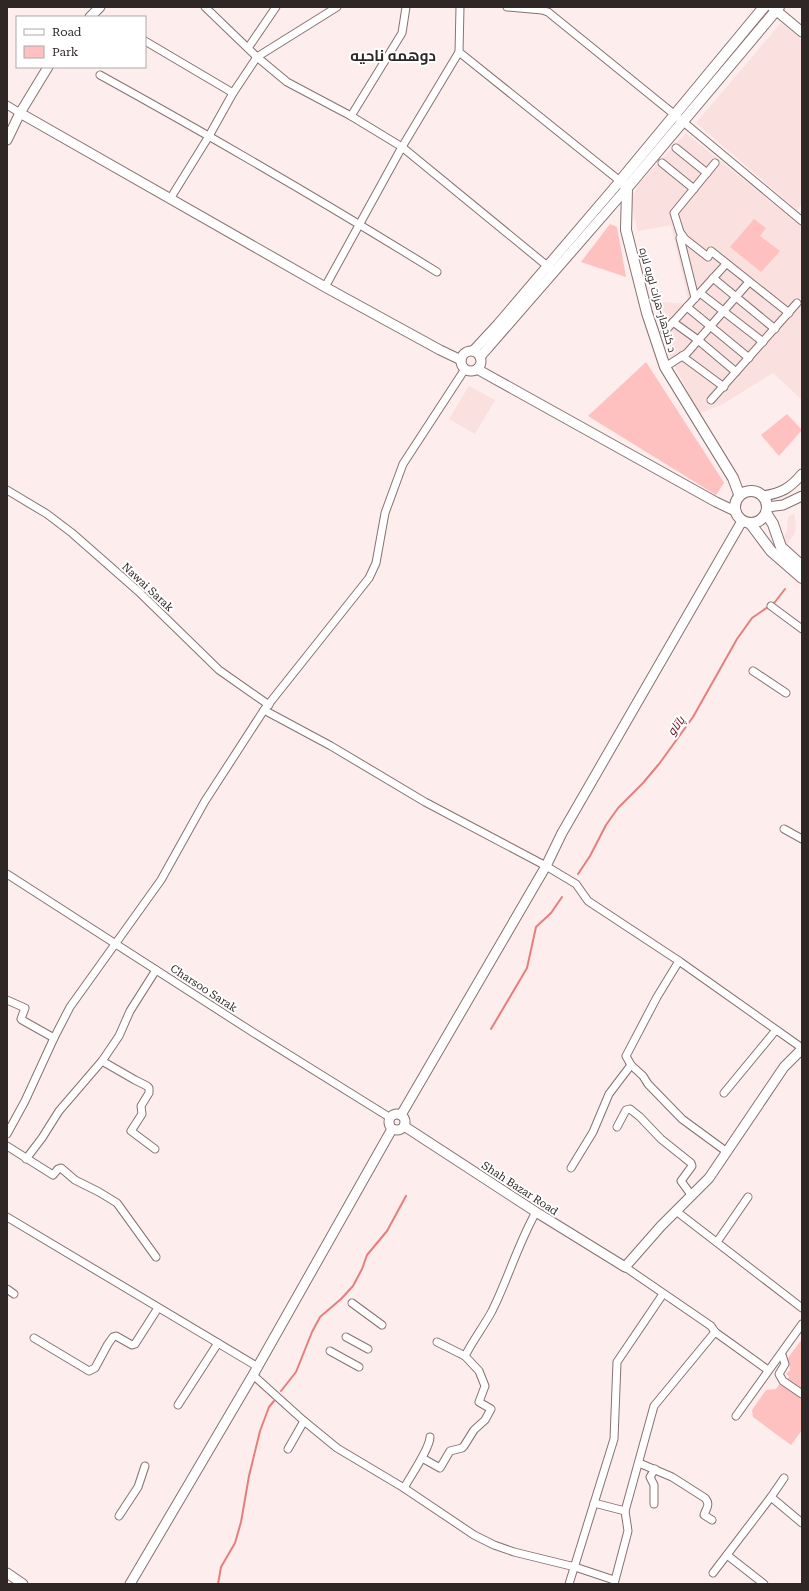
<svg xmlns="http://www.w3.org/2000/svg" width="809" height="1591" viewBox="0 0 809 1591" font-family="'Roboto Serif',Cairo,serif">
<rect width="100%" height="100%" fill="#fdeeed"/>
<g fill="#fae0df">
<path d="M781 23 802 40V204L797 210 696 123Z"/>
<path d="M686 133 802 227V400L773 373 723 404 699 414 672 361 654 304 663 302 689 304 671 225 638 231 631 205 633 195 639 184Z"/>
<path d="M469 386 495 400 475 434 449 419Z"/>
<path d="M794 513 796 525 795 533 786 546 784 537 787 531 788 517Z"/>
</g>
<g fill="#ffc1bf">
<path d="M754 219 766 228 760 236 780 251 761 272 730 247Z"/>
<path d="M610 224 617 227 626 277 581 262Z"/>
<path d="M646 362 723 481 724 483 716 495 588 416Z"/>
<path d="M787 414 802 430 779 456 761 435Z"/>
<path d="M802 1339V1430L791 1445 753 1417 752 1410 766 1390 776 1389 783 1379 787 1381 789 1376 786 1374 790 1370 788 1358Z"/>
</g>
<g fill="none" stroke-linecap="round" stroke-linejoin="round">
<g stroke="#e67e7e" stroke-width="2">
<path d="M578 874 590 856 606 825 618 808 643 783 659 764 693 717 737 639 752 618 775 602 785 589"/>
<path d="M491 1029 527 968 536 927 551 913 562 897"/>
<path d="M281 1391 296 1372 312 1332 320 1317 341 1299 353 1286 362 1269 367 1255 387 1231 406 1196"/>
<path d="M218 1584 221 1567 235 1543 241 1522 249 1476 260 1431 269 1407 274 1401"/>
</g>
<g stroke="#877271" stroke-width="9">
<g id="minor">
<path d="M205 7 257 57 287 82 351 116 402 147 551 269"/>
<path d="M460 7 459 52 620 181"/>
<path d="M507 7 542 10 548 12 675 115 802 221"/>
<path d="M145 41 233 93"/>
<path d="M248 48 276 7"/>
<path d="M100 75C214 138 326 203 437 272"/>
<path d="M7 105 20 113"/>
<path d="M351 116 402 33 406 7"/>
<path d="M676 148 707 173"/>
<path d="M662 163 694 189"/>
<path d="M715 163 674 213 680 232 685 239 708 257 711 251 789 313"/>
<path d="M170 199 209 136 233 93 257 57 337 7"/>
<path d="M680 238 695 298"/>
<path d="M713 278 775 329"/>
<path d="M325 287 402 147 459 52"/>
<path d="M700 293 763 342"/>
<path d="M687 307 749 358"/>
<path d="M673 322 698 340 736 372"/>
<path d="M665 331 726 264"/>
<path d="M682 356 724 387"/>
<path d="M665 367 687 353 749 282"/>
<path d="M711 400 797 303"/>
<path d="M7 490 47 514 72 533 138 591 219 670 269 705"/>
<path d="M771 606 802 629"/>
<path d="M753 671 786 693"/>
<path d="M264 710 331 746 425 802 546 866 576 884 588 901 679 961 802 1048"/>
<path d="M784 829 802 839"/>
<path d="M7 874 254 1033 389 1117"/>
<path d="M679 961 657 997 626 1056 631 1065 643 1076 648 1084 682 1119 727 1152"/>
<path d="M7 1000 25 1008 21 1019 22 1020 54 1038"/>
<path d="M102 1061 135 1080 147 1086 149 1088V1093L141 1106 142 1114 131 1131 155 1149"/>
<path d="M724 1093 776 1030"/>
<path d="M617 1127 626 1110 630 1109 640 1117 661 1139 691 1163 692 1166 681 1181 692 1196"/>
<path d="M7 1134 25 1101 54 1038 70 1007 161 880 205 801 264 710 369 578 376 563 385 513 403 464 465 369"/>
<path d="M7 1146 53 1175 58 1169 61 1168 75 1180 99 1192 117 1203 156 1257"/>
<path d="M26 1159 42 1138 59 1111 102 1061 119 1036 130 1011 156 970"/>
<path d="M571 1168 593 1132 609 1094 631 1065"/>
<path d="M676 1211 802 1308"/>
<path d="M7 1217 258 1367"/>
<path d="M717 1242 748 1197"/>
<path d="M625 1267 711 1326 715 1332 768 1370"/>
<path d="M7 1289 14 1294"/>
<path d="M352 1303 382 1325"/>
<path d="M346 1337 368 1349"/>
<path d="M34 1338 89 1371 95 1368 108 1344 113 1337 116 1336 132 1345 135 1344 158 1308"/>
<path d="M437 1342 465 1356"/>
<path d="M330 1351 359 1367"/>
<path d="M782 1355 785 1364 779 1374 783 1381 802 1394"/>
<path d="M253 1375 304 1421 337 1448 404 1488 474 1535 494 1545 514 1552 575 1567 614 1580"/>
<path d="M178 1405 218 1343"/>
<path d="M736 1416 802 1324"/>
<path d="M288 1449 304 1421"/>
<path d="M422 1458 440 1468 450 1451 462 1448 464 1446 474 1430 485 1420 491 1409 479 1402 485 1386 479 1371 465 1356C473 1340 484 1326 492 1311 508 1279 518 1244 536 1212"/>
<path d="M639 1463 672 1477 705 1498C711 1505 706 1508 704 1515L712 1520"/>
<path d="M784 1478 771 1497 802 1523"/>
<path d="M404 1488C410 1477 430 1448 430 1437"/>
<path d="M594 1503 625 1511"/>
<path d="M654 1504V1485L650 1477 655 1469"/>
<path d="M119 1516 138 1487 145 1466"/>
<path d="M727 1555 764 1584"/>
<path d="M713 1573 771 1497"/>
<path d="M569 1584 614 1439 617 1362 663 1294"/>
<path d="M614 1584 628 1531 625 1511 654 1406 715 1332"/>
</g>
</g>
<g stroke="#877271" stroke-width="11">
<g id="major">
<path d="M772 7 802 32"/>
<path d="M90 17 100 7"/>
<path d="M20 113 48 67"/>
<path d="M7 140 20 113 325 287 440 350 461 360"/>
<circle cx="471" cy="361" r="10"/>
<path d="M473 351 498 324 620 181"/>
<path d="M480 357 627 188"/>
<path d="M477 369 716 502 735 511"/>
<path d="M763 496C782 493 790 488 802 474"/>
<path d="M767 507 783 505 802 496"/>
<circle cx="397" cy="1122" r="8"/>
<path d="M401 1115 546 866 562 833 742 521"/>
<path d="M404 1126 536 1212 625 1267 661 1226 709 1178 784 1067 802 1049"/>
<path d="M7 1573 23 1584"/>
<path d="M130 1584 253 1375 392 1129"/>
</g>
</g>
<g stroke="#877271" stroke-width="12">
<g id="highway">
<path d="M627 188 620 181 764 7"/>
<circle cx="751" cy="507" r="16"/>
<path d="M739 494 733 478 665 367 647 313 626 230 627 188 779 7"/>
<path d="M766 513 773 524 781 547 802 566"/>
<path d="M750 523 771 551 802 578"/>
</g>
</g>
<use href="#minor" stroke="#fff" stroke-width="7"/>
<use href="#major" stroke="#fff" stroke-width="9"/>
<use href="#highway" stroke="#fff" stroke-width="10"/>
</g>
<g text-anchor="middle" stroke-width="4" stroke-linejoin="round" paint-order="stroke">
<g font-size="11" fill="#2f2626" stroke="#fff">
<text transform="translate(658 300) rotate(74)" y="4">د کندهار-هرات لويه لاره</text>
<text transform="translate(148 587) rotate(43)" y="4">Nawai Sarak</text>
<text transform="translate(204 988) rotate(33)" y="4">Charsoo Sarak</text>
<text transform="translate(520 1188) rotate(33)" y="4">Shah Bazar Road</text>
</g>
<g font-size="12" font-style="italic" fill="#680617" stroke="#fff">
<text transform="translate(676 726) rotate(-54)" y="4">پاتاو</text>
</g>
<g font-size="15" font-weight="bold" fill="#2f2626" stroke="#fff">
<text x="393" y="61">دوهمه ناحیه</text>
</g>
</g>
<rect width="809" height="1591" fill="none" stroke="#2f2626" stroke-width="16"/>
<rect x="16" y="16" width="130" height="52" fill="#ffffff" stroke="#aca8a8"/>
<rect x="24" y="29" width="20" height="6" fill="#ffffff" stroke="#aca8a8"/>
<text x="52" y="36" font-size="12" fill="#2f2626">Road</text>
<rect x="24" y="46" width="20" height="12" fill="#ffc1bf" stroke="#aca8a8"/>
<text x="52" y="56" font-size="12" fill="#2f2626">Park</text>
</svg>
